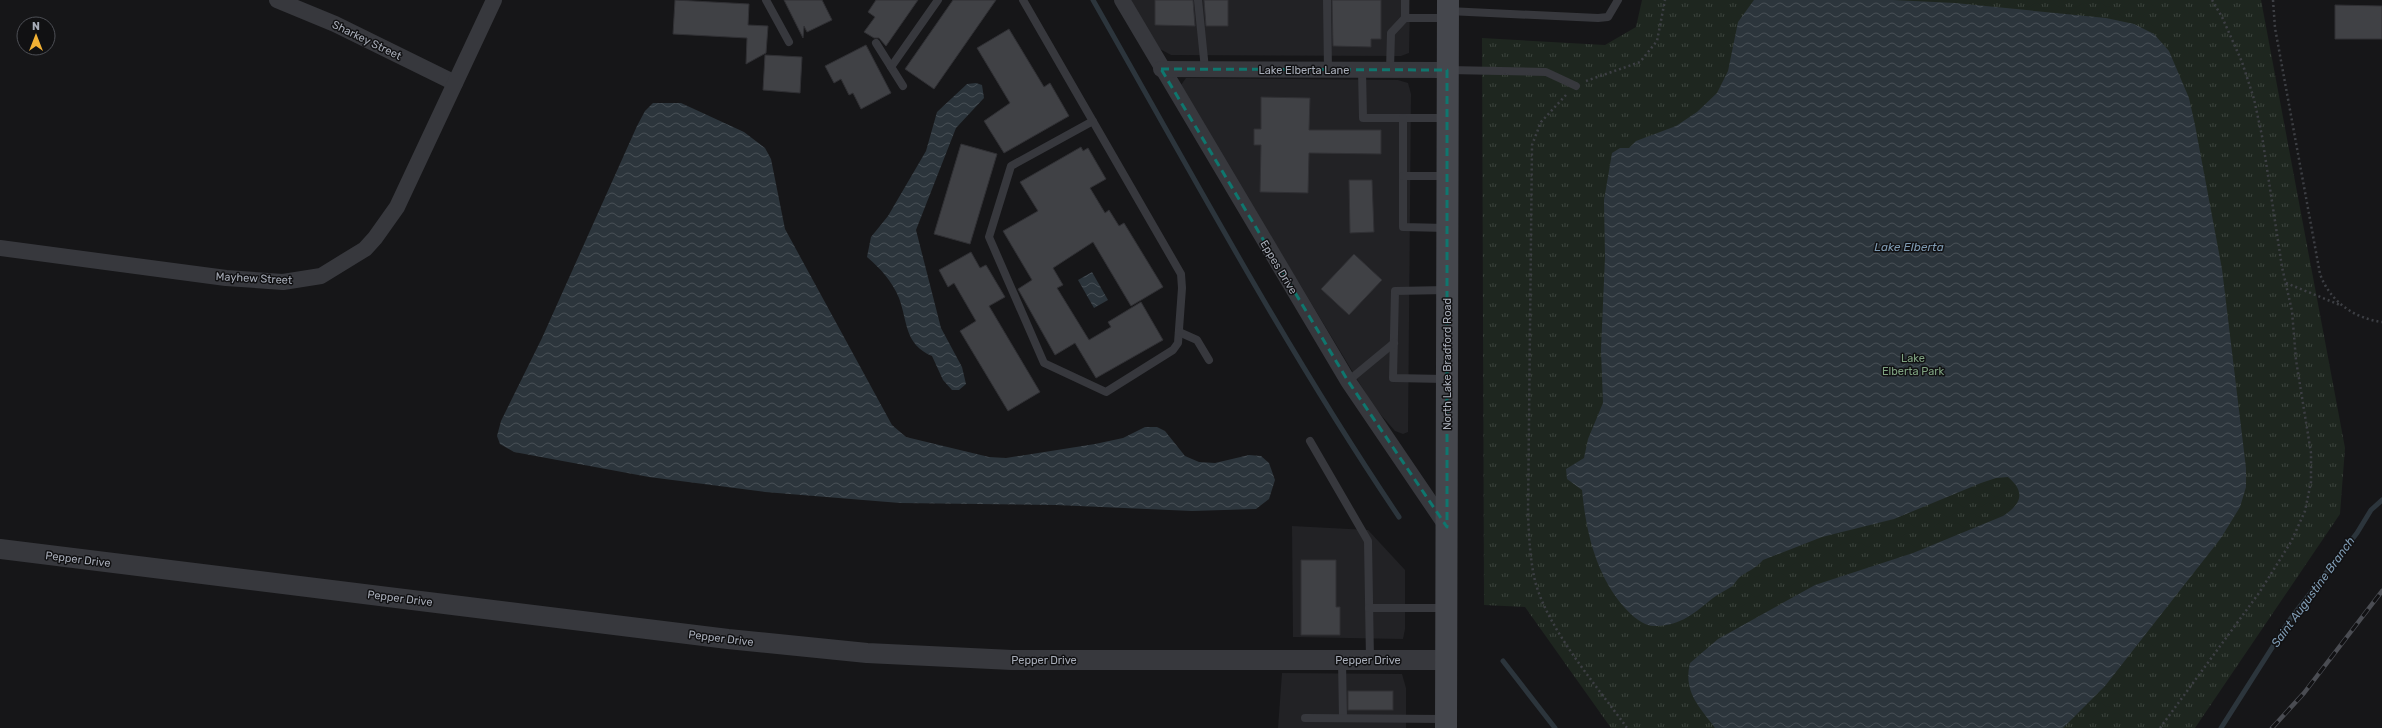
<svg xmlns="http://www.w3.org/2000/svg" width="2382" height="728" viewBox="0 0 2382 728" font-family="Rubik,sans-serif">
<defs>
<pattern id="park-tufts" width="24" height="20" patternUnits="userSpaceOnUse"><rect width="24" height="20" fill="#1e261f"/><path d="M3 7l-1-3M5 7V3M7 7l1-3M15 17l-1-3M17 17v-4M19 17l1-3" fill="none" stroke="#3c433d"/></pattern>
<pattern id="water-waves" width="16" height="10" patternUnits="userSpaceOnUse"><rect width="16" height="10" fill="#2c353c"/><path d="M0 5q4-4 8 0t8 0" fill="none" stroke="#485056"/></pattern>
</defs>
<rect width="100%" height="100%" fill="#161618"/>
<g fill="#222225">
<path d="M1130 0H1410L1409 53 1401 56 1171 55 1160 49Z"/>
<path d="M1186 78 1398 80 1408 83 1411 94 1408 432 1403 434 1395 431 1374 407 1182 90 1181 85Z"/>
<path d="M1292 526 1368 530 1405 570V629L1403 639 1293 637Z"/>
<path d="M1282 673 1402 674 1406 688V728H1278Z"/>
</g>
<path fill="url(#park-tufts)" d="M1642 0H2261L2345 448 2340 514 2195 728H1611L1525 607 1484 605 1482 38 1605 45 1636 27Z"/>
<g fill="url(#water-waves)">
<path d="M1754 0H1893L1955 3 2106 18 2134 24 2154 34 2169 51 2189 98 2195 125 2222 269 2246 468V487L2240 507 2221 538 2105 686 2063 728H1715C1699 706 1683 692 1690 663L1718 639 1815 585 1913 553 2003 516C2020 505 2027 493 2008 477L1996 478 1981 483 1894 519 1822 537 1763 560C1756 568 1750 570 1741 576 1737 579 1735 584 1731 587 1725 591 1718 594 1713 598 1696 612 1680 626 1657 626 1644 627 1633 617 1624 607 1596 575 1586 532 1582 490L1567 479 1566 469 1584 458 1588 439 1603 403 1601 350 1605 257 1604 200 1612 153 1620 148H1629L1636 141 1676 126 1697 112 1717 93 1728 71 1738 22Z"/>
<path d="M976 83 982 85 984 98 956 128 916 230 941 328 962 367 966 384 959 390H952L943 380 932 356C904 344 908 322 899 298 892 281 880 268 867 257L871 237 888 216 926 151 937 112 967 84Z"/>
<path d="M653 103H681L744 132 765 148 771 159 785 229 892 425 906 437 989 457 1006 458 1095 444 1123 438 1145 427H1157L1165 431 1185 456 1199 462 1215 463 1249 455 1261 456 1269 463 1275 480 1269 499 1256 509 1192 511 1056 505 900 503 765 492 649 477 514 452 500 444 497 436 501 421 542 338 637 126 645 111Z"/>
<path d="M1092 272 1108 300 1094 308 1078 280Z"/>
</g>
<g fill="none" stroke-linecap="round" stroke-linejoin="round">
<g stroke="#2c353c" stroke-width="5">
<path d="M1093 0C1192 174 1287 351 1399 517"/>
<path d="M1503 661 1555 728"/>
<path d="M2221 728 2291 618 2357 533 2371 510 2382 500"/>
</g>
</g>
<g fill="#404145" stroke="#303034">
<path d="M675 0 749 4 748 25 768 26 766 53 746 64 747 38 673 34Z"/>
<path d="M784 0H822L832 20 807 32 804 26 803 38Z"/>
<path d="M876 0H918L886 46 879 38H874L864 32 875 17 868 12Z"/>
<path d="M953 0H996L934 89 905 69Z"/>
<path d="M1155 0H1193L1195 26 1155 25Z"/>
<path d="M1204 0H1228V26H1206Z"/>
<path d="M1332 0H1381V39H1371V47L1333 46Z"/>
<path d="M2335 5 2382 6V39H2335Z"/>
<path d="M1009 29 1044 87 1050 83 1069 116 1004 153 984 121 1010 103 977 48Z"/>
<path d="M866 45 891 93 861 109 853 93 849 95 841 79 834 83 825 66Z"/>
<path d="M765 55 802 57 800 93 763 90Z"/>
<path d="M1261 97 1310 98 1309 130H1381V154L1309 153 1308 193 1260 192 1261 145H1254V129H1261Z"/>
<path d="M961 144 997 154 970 244 934 234Z"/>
<path d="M1081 147 1083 151 1088 148 1106 179 1090 188 1105 213 1109 210 1119 226 1124 223 1163 287 1131 306 1093 242 1053 268 1063 285 1057 288 1089 340 1111 327 1108 322 1141 302 1163 340 1096 378 1075 343 1055 355 1018 289 1032 280 1003 231 1038 211 1020 182Z"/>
<path d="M1349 180H1372L1374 232 1350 233Z"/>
<path d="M971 252 980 268 986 265 1005 297 989 306 1040 392 1008 411 960 331 976 321 954 283 948 287 939 270Z"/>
<path d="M1354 254 1382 280 1349 315 1321 289Z"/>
<path d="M1301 560H1336V607H1340V635H1301Z"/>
<rect x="1348" y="691" width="45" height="19"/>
</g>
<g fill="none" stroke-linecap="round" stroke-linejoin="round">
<g stroke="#3d3f44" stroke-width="2.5" stroke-dasharray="2 3" stroke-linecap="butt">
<path d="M2273 0 2275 28 2320 274C2330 301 2353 318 2382 322"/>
<path d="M1586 81 1640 62 1657 41 1665 0"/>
<path d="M1566 95 1541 122 1532 145 1528 514C1529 537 1530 559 1535 581 1548 630 1597 686 1627 728"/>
<path d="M2286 283 2340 305"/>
<path d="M2160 728 2259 593 2291 542 2305 511 2311 482V453L2296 360 2292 311 2282 267 2262 136 2254 99 2242 62 2222 17 2212 0"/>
</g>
<g stroke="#37383d" stroke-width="8">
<path d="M766 0 789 42"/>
<path d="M1023 0 1181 274 1182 288 1178 343 1173 350 1106 392 1044 363 989 237 1011 166 1093 121"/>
<path d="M1198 0 1205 69"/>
<path d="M1327 0 1328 70"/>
<path d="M1448 11 1598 18 1608 17 1618 0"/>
<path d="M1405 18H1447"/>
<path d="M876 43 903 86"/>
<path d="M891 67 938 0"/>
<path d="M1362 70 1363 118H1446"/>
<path d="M1390 70 1391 33 1405 18V0"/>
<path d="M1448 70 1546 72 1576 86"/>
<path d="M1403 118V227L1446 228"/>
<path d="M1403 176H1446"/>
<path d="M1179 332 1197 340 1209 360"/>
<path d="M1445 379 1393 378 1395 291 1446 290"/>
<path d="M1348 381 1394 343"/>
<path d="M1310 441 1368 541 1370 660"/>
<path d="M1369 608H1446"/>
<path d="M1342 660 1343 718"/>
<path d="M1305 718 1445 719"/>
</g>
<g stroke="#37383d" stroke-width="16">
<path d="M277 0 335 24 455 83"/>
<path d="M1122 0 1348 381 1447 527"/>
<path d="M1161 69 1447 70"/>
<path d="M0 248 226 278 283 282 321 276 365 249 375 238 397 207 494 0"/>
</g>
<path stroke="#37383d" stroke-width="20" d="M0 549 728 639 867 653 1012 660H1447"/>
<path stroke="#45474d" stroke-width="22" d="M1446 728 1448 0"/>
<g stroke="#4a4c52" stroke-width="4.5">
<path id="rail" d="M2272 728 2304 693 2382 591"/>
</g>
<use href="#rail" stroke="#111113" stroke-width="3" stroke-dasharray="9" stroke-linecap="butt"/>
</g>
<path fill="none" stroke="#0f766e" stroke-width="3" stroke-dasharray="8 5" stroke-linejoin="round" d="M1161 69 1447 70V527L1348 381Z"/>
<g text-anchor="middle" stroke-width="3" stroke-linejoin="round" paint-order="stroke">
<g font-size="11" fill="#a8adb8" stroke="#111113">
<text transform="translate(367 40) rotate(26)" y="4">Sharkey Street</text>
<text x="1304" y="74">Lake Elberta Lane</text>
<text transform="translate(1279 267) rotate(59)" y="4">Eppes Drive</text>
<text transform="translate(254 278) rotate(3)" y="4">Mayhew Street</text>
<text transform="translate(1447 364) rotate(-90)" y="4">North Lake Bradford Road</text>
<text transform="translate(78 559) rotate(7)" y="4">Pepper Drive</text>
<text transform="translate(400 598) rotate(7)" y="4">Pepper Drive</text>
<text transform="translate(721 638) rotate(7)" y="4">Pepper Drive</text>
<text x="1044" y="664">Pepper Drive</text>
<text x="1368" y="664">Pepper Drive</text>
</g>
<g font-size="11" fill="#7fa381" stroke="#111113">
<text x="1913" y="362">Lake<tspan x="1913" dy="13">Elberta Park</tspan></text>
</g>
<g font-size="12" font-style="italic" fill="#7f9bb3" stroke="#111113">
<text x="1909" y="251">Lake Elberta</text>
<text transform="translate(2313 592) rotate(-54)" y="4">Saint Augustine Branch</text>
</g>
</g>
<g transform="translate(36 36)"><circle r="19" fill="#111113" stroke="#4d4f55"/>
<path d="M0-3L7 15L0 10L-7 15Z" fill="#f2b134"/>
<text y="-6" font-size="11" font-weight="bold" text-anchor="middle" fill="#a8adb8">N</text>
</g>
</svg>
